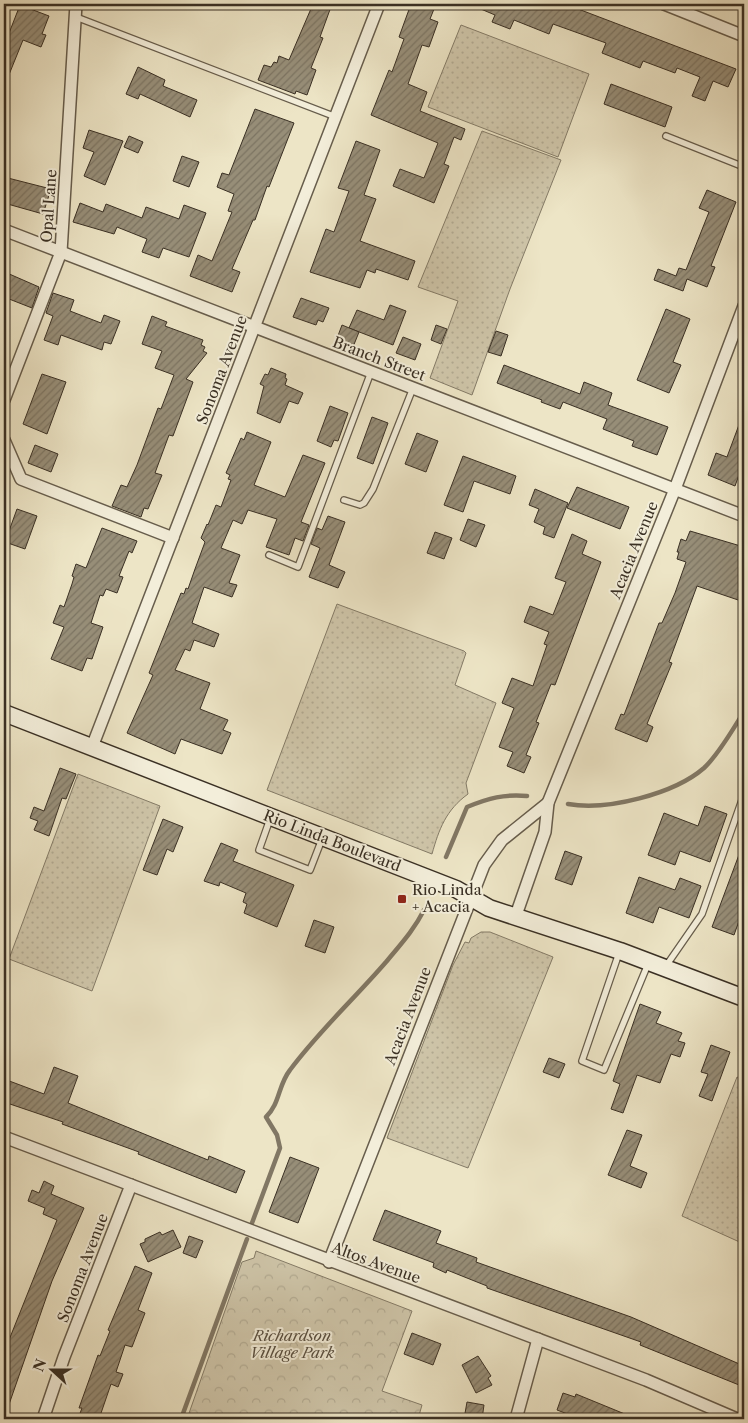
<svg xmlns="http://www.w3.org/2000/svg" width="748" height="1423" viewBox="0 0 748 1423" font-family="'Libre Caslon Text',serif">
<defs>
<pattern id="grass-dots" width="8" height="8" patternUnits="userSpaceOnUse" patternTransform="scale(1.25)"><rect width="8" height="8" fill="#cfc6aa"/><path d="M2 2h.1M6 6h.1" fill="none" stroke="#b2aa92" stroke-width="1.8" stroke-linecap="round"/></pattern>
<pattern id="park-crowns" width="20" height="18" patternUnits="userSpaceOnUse" patternTransform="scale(1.25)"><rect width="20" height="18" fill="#cfc6aa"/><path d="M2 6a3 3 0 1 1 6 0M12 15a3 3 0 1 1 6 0" fill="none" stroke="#b2aa92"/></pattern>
<pattern id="building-hatch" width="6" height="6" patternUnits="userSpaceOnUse" patternTransform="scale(1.25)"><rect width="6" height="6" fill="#978e78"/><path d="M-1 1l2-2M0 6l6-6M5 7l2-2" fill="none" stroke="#7c7462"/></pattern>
</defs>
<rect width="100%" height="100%" fill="#ede5c6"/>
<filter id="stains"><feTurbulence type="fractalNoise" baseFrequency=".004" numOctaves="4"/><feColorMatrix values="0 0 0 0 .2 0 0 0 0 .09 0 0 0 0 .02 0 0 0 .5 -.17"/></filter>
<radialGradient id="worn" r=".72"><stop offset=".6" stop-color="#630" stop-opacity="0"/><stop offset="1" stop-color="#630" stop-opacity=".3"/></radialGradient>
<g fill="url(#grass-dots)" stroke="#847b67">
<path d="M461 25 589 74 558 157 428 107Z"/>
<path d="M482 131 561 160 510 289 472 395 430 378 458 301 418 287Z"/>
<path d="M337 604 464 651 466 653 455 685 496 703 466 783 468 794C446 810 439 829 432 854L267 790Z"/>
<path d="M78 774 160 806 92 991 9 959Z"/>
<path d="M481 932H490L553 957 468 1168 387 1138 453 965 465 942 469 943 471 938Z"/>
<path d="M737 1077 744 1080V1160L738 1177 744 1180V1244L682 1216Z"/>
</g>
<path fill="url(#park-crowns)" stroke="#847b67" d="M256 1251 412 1311 382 1391 422 1405 418 1419H187L242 1262 254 1258Z"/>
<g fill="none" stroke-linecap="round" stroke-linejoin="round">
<g stroke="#817764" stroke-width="4.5">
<path d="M568 804C607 811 674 794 704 768 720 753 732 730 744 712"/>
<path d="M446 857 467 807C489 798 504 794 527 796"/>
<path d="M252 1223 280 1148 277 1135 266 1117C280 1104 278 1085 290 1070 319 1031 354 999 386 962 400 945 414 930 424 910"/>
<path d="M181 1419 247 1239"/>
</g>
</g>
<g fill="url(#building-hatch)" stroke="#3a3024">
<path d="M313 4H332L320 37 323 38 311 68 316 70 307 95 296 91 295 94 258 80 264 65 271 67 274 62 277 63 279 56 289 60Z"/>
<path d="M411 4H436L430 19 438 22 429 47 422 45 408 84 427 92 420 111 465 129 461 140 454 137 444 164 449 166 434 203 393 186 400 169 424 178 438 143 371 115 389 70 392 72 404 39 399 37Z"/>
<path d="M469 4H565L736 69 728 87 713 81 705 101 692 96 700 77 677 68 675 73 643 61 640 68 602 53 606 43 553 24 549 34 514 20 510 29 492 22 495 15Z"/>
<path d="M20 5 49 16 42 34 46 35 41 47 23 40 4 87V46Z"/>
<path d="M138 67 165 80 163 86 197 100 190 117 140 94 138 99 126 94Z"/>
<path d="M611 84 672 107 665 127 604 104Z"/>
<path d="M255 109 294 123 269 187 267 186 255 220H253L232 269 240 272 232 292 190 276 198 255 212 261 232 212 228 211 234 194 217 187 222 173 229 175Z"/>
<path d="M89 130 123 141 105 185 84 176 94 152 83 148Z"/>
<path d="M129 136 143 142 138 153 124 147Z"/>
<path d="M356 141 380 150 364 195 376 199 360 241 415 261 408 280 376 269 375 273 367 270 360 288 310 272 326 229 334 232 349 191 338 188Z"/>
<path d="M182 156 199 162 189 187 173 181Z"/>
<path d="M4 177 51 189 43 214 4 203Z"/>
<path d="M707 190 736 202 711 266 715 267 707 287 687 279 683 291 654 280 658 269 676 276 679 268 686 270 709 212 699 208Z"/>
<path d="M80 203 103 212 106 204 142 218 146 207 179 219 184 205 206 213 189 257 163 248 159 258 142 252 147 239 117 227 114 234 73 222Z"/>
<path d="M7 273 39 287 32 308 4 297V283Z"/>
<path d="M53 293 74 300 70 311 101 323 104 315 120 321 111 344 104 342 102 350 61 335 58 345 44 340 53 316 46 313Z"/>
<path d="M301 298 329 308 323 322 318 320 316 325 293 317Z"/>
<path d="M390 305 406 311 393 345 349 328 357 310 384 320Z"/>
<path d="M666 309 690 319 673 362 681 365 669 393 637 380Z"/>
<path d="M152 316 167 322 165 326 203 340 201 345 205 347 203 351 207 353 186 379 193 382 173 436 169 435 155 473 162 475 148 509 144 508 141 517 112 506 121 485 127 487 137 465 158 408 161 409 174 375 155 368 162 351 142 344Z"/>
<path d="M342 325 359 332 353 347 336 341Z"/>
<path d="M436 325 447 329 441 344 431 340Z"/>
<path d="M496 331 508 335 501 356 488 352Z"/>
<path d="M403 337 421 344 415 360 396 353Z"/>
<path d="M504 365 580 394 584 382 612 393 608 405 668 427 657 455 632 446 634 441 603 429 607 419 563 402 560 409 541 402 542 400 497 383Z"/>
<path d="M271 368 286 374 285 378 287 379 285 385 303 393 298 404 289 401 280 423 257 413 264 386 260 384 265 374 268 375Z"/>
<path d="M42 374 66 382 47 434 23 424Z"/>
<path d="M330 406 348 413 338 441 334 440 331 447 317 441Z"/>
<path d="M743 414 744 461 735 486 708 475 716 453 727 457Z"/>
<path d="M372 417 388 423 373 464 357 458Z"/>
<path d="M247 432 271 442 254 485 285 497 303 455 325 463 301 522 309 525 303 541 295 538 289 555 266 547 277 519 248 510 242 524 233 520 221 548 240 555 229 583 237 585 232 597 204 587 192 623 219 634 214 647 194 640 190 651 185 649 175 670 210 683 200 709 228 720 223 730 231 733 222 754 181 739 175 754 127 733 153 675 149 673 181 593 184 594 186 588 188 589 195 569 205 542 201 538 207 524 208 525 216 505 221 507 231 480 228 479 230 475 226 473 241 438 244 440Z"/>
<path d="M417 433 438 441 426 472 405 464Z"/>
<path d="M35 445 58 454 51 472 28 463Z"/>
<path d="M463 456 516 476 510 494 474 481 463 512 444 505Z"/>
<path d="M577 487 629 507 620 529 567 508Z"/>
<path d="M535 489 568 503 554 538 543 534 545 527 534 522 539 509 529 505Z"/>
<path d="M17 509 37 516 25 549 5 542Z"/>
<path d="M328 516 345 522 329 565 345 572 338 588 309 577 320 548 311 544 317 528 322 530Z"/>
<path d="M468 519 485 525 476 547 460 540Z"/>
<path d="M102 528 137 541 132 553 129 551 119 576 123 577 117 593 106 589 103 596 100 595 91 623 103 627 92 659 87 658 82 671 51 659 64 627 53 623 60 605 64 607 72 584 74 577 72 576 76 564 86 568Z"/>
<path d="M690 531 744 547V602L697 586 669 662 672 663 647 724 653 727 647 742 615 729 621 714 624 715 659 623H662L675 593 686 562 677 559 679 552H677L681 539 686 541Z"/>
<path d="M435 532 452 538 444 559 427 553Z"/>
<path d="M572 534 587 541 582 554 601 562 555 685 551 684 536 722 539 723 526 755 531 757 524 773 507 766 513 752 499 747 514 708 502 703 512 678 533 686 547 645 544 644 549 632 524 622 530 606 553 615 566 582 555 578Z"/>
<path d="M60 768 76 774 66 799 62 798 49 836 34 830 38 821 30 818 34 807 44 811Z"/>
<path d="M705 806 727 814 710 862 680 851 675 865 648 855 664 813 698 826Z"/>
<path d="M163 819 183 827 173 852 167 849 157 875 143 870Z"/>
<path d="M221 843 238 850 233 861 294 885 277 927 244 913 247 904 243 902 246 893 220 882 219 886 204 881Z"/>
<path d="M743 844 744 907 734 935 712 927Z"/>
<path d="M565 851 582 857 572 885 555 879Z"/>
<path d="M639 877 675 890 680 878 701 886 689 918 659 907 653 923 626 913Z"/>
<path d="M314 920 334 927 325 953 305 946Z"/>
<path d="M640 1004 661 1012 656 1023 682 1033 678 1041 685 1043 680 1057 671 1054 660 1083 637 1075 623 1113 611 1109 620 1084 613 1081Z"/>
<path d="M711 1045 730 1052 712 1101 699 1096 708 1074 701 1072Z"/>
<path d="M549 1058 565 1064 559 1078 543 1072Z"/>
<path d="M54 1067 78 1076 68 1103 208 1160 209 1156 245 1171 236 1193 138 1154 139 1152 62 1124 63 1122 4 1102V1079L44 1094Z"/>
<path d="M627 1130 642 1135 630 1166 647 1173 641 1188 608 1175Z"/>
<path d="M290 1157 319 1168 298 1223 269 1212Z"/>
<path d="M44 1181 54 1186 51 1194 84 1208 52 1281 6 1413H4V1359L7 1345 57 1220 43 1214 45 1208 28 1201 32 1190 39 1193Z"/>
<path d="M385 1210 441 1231 436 1243 477 1258 476 1262 631 1317 744 1366V1387L640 1345 641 1342 487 1288V1286L447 1270 446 1273 433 1267 434 1263 373 1240Z"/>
<path d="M173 1230 181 1247 148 1262 140 1244 145 1242V1239L160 1232 162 1235Z"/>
<path d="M189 1236 203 1241 196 1258 183 1253Z"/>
<path d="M135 1266 152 1273 138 1310 145 1313 132 1347 125 1345 116 1372 123 1374 118 1387 111 1384 99 1419 79 1416 82 1408H79L98 1355 100 1356 110 1331 108 1330Z"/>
<path d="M412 1333 441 1344 433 1365 404 1354Z"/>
<path d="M478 1356 491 1376 488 1378 492 1385 476 1393 462 1365Z"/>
<path d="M563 1393 575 1397 576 1394 637 1419H581L557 1410Z"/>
<path d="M467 1402 484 1405 482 1419H464Z"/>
</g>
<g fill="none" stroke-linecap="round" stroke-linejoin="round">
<g stroke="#675d4c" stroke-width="8">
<g id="lane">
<path d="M76 17 336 117"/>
<path d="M666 136 744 167"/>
<path d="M344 500 360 505 364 503 373 489 413 388"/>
<path d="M269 555 298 567 371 372"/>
<path d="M270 819 259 850 310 870 322 839"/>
<path d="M619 953 582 1061 604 1070 648 964"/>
<path d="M666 966 702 914 743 797"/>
</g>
</g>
<g stroke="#675d4c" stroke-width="14">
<g id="street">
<path d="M664 4 744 36"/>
<path d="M4 230 744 516"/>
<path d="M4 400 61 252 76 4"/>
<path d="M4 440 21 479 173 538"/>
<path d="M92 747 379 4"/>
<path d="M515 918 545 832 548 803 675 489 744 306"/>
<path d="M4 1137 646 1380 737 1419"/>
<path d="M329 1262 484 865 502 840 548 803"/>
<path d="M43 1419 64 1357 131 1185"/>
<path d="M516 1419 538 1339"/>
</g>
</g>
<g stroke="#3a3024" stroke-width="19">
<path id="secondary" d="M4 713 456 889 489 908 620 951 744 998"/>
</g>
<use href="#lane" stroke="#f3eeda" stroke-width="5.5"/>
<use href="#street" stroke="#f3eeda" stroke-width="11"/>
<use href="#secondary" stroke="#f3eeda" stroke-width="16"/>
</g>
<rect fill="#8f2418" stroke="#f3eeda" stroke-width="2" x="397" y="894" width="10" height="10" rx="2.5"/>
<g text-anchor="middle" stroke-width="4" stroke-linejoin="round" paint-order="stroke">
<g font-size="15" fill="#3a3024" stroke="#f3eeda">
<text transform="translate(49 206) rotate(-86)" y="5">Opal Lane</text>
<text transform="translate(379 359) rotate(21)" y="5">Branch Street</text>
<text transform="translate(222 370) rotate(-69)" y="5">Sonoma Avenue</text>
<text transform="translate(634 550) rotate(-68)" y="5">Acacia Avenue</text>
<text transform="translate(332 841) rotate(21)" y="5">Rio Linda Boulevard</text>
<text transform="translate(408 1016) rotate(-69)" y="5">Acacia Avenue</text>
<text transform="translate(376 1263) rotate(20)" y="5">Altos Avenue</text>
<text transform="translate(83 1268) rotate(-69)" y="5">Sonoma Avenue</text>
</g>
<g font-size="15" fill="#3a3024" stroke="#f3eeda" text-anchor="start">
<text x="412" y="895">Rio Linda<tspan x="412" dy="17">+ Acacia</tspan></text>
</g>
<g font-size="15" font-style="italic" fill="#584e3f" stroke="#f3eeda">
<text x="292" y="1341">Richardson<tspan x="292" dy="17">Village Park</tspan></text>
</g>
</g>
<rect width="748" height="1423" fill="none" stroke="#ede5c6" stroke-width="20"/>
<rect x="5" y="5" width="738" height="1413" fill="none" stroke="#3a3024" stroke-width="2.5"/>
<rect x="10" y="10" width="728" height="1403" fill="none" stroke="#3a3024"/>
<g transform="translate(52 1370) rotate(291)" stroke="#f3eeda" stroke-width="4" paint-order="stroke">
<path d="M0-4L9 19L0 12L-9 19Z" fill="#3a3024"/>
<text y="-8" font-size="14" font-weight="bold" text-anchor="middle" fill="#3a3024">N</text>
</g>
<rect width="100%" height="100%" filter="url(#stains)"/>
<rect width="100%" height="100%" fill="url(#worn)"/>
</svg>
